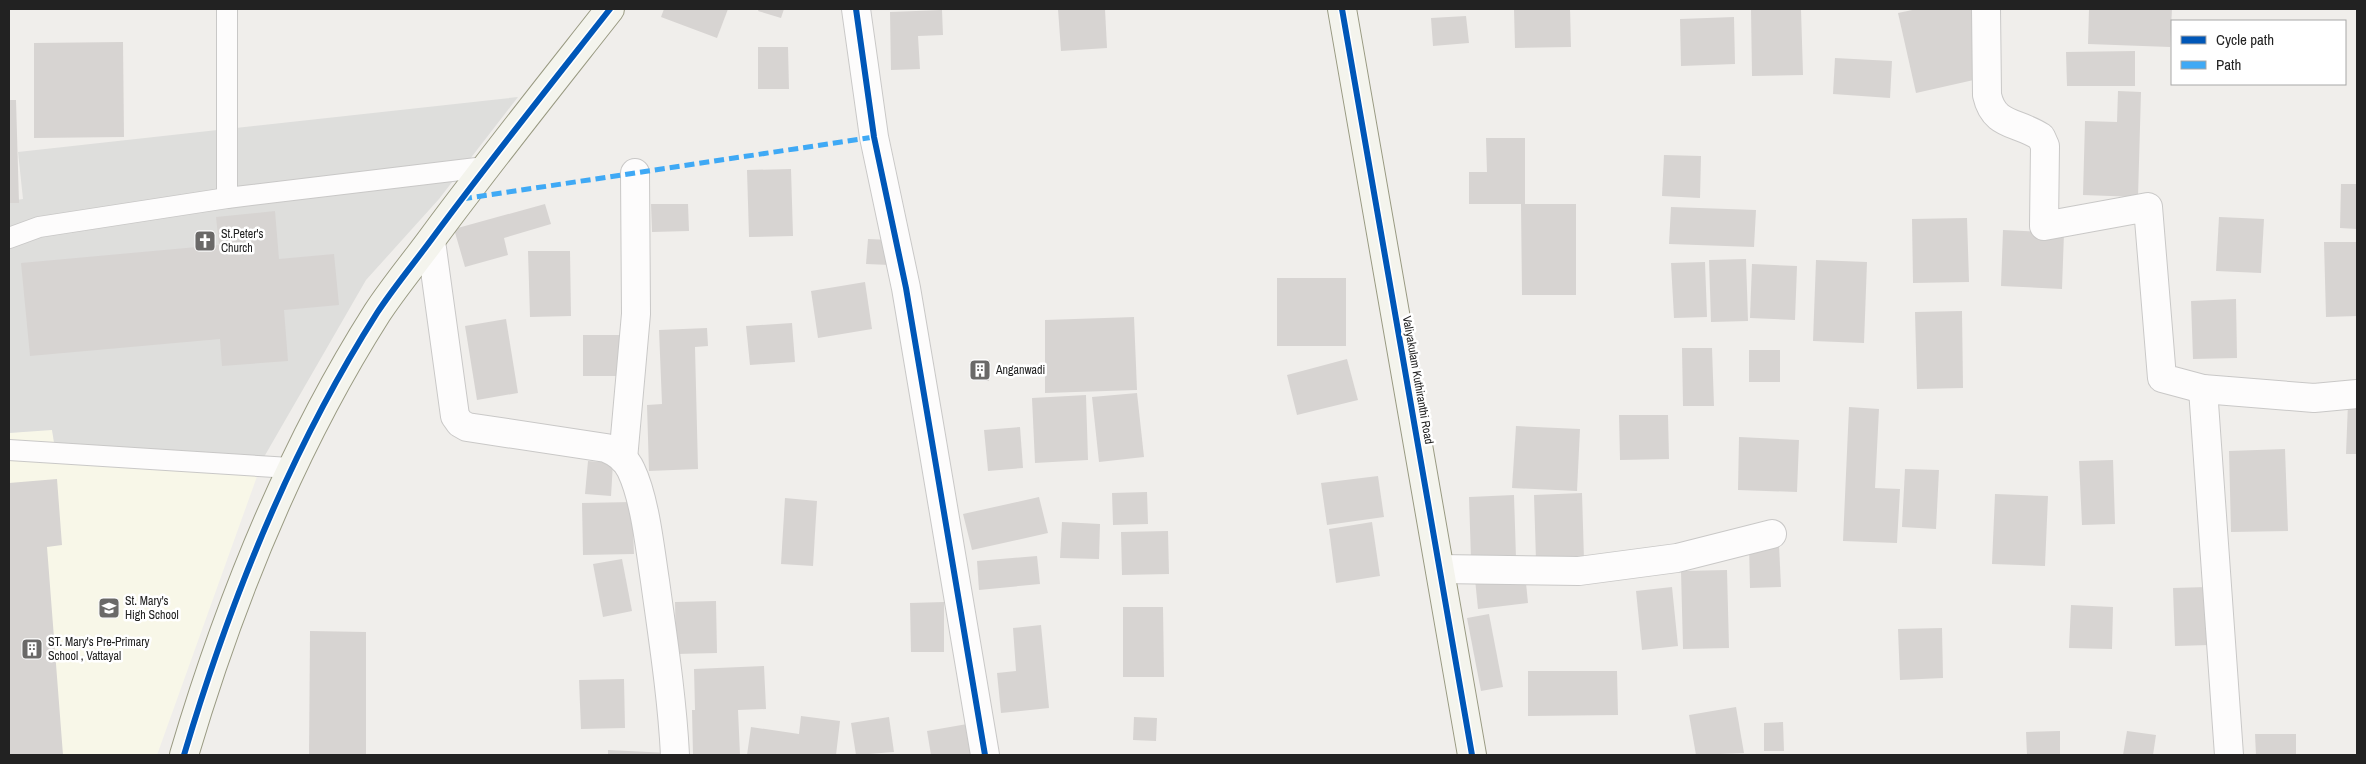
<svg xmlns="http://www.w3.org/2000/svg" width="2366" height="764" viewBox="0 0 2366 764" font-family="'Archivo Narrow',sans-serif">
<rect width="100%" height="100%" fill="#f0eeeb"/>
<path fill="#f8f7e8" d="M52 429 57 461 264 457 157 755H9V433Z"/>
<path fill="#dededc" d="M518 97 439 199 366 280 264 457 57 461 52 430 9 433V201L23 199 18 152Z"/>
<g fill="#d7d4d2">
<path d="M664 9H728L717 38 661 17Z"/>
<path d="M759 9H784L781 18 758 11Z"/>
<path d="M1058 9H1105L1107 48 1061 51Z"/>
<path d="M1514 9H1570L1571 47 1515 48Z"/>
<path d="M1751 9H1801L1803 75 1752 76Z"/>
<path d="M1917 9H1971L1987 77 1916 93 1898 13Z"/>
<path d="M2089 9H2172L2170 47 2088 44Z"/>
<path d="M942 10 943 35 918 36 920 69 891 70 890 12Z"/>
<path d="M1466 16 1469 43 1433 46 1431 18Z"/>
<path d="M1734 17 1735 64 1681 66 1680 19Z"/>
<path d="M123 42 124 137 34 138V43Z"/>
<path d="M758 47H788L789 89H758Z"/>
<path d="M2135 51V86H2067L2066 52Z"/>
<path d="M1835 58 1892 61 1890 98 1833 94Z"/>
<path d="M2118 91 2141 92 2138 197 2083 195 2085 121 2117 122Z"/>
<path d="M9 100H16L19 203H9Z"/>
<path d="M1486 138H1525V204H1576V295H1522L1521 204H1469V172H1487Z"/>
<path d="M1664 155 1701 156 1700 198 1662 196Z"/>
<path d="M791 169 793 236 749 237 747 170Z"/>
<path d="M2341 184H2357V229L2340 228Z"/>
<path d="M545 204 551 224 504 238 508 255 465 267 454 229Z"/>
<path d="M651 204H688L689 231 652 232Z"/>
<path d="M1671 207 1756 210 1754 247 1669 244Z"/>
<path d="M275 211 279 259 334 254 339 305 284 310 288 361 222 366 220 339 30 356 21 263 219 245 216 217Z"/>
<path d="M2219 217 2264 219 2261 273 2216 271Z"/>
<path d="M1967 218 1969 282 1913 283 1912 219Z"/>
<path d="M2003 230 2064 233 2062 289 2001 286Z"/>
<path d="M868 239 891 240 890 265 866 264Z"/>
<path d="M2324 242H2357V316L2326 317Z"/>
<path d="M528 251H570L571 316 530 317Z"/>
<path d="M1746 259 1748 321 1711 322 1709 260Z"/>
<path d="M1816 260 1867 262 1864 343 1813 341Z"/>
<path d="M1705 262 1707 317 1674 318 1671 263Z"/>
<path d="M1752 264 1797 266 1795 320 1750 318Z"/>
<rect x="1277" y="278" width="69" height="68"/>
<path d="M865 282 872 329 818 338 811 291Z"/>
<path d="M2236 299 2237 358 2193 359 2191 301Z"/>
<path d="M1962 311 1963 388 1917 389 1915 312Z"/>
<path d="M1134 317 1137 390 1045 393V320Z"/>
<path d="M506 319 518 393 477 400 465 326Z"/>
<path d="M792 323 795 362 750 365 746 326Z"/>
<path d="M707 328 708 346 695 347 698 469 649 471 647 405 662 404 659 330Z"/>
<rect x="583" y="335" width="40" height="41"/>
<path d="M1682 348H1712L1714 406H1683Z"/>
<rect x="1749" y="350" width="31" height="32"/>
<path d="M1347 359 1358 400 1297 415 1287 375Z"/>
<path d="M990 360 989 381 970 379V361Z"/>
<path d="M1137 393 1144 457 1099 462 1092 397Z"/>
<path d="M1086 395 1088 460 1035 463 1032 398Z"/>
<path d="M2348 403H2357V454H2346Z"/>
<path d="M1849 407 1879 409 1875 488 1900 489 1897 543 1843 541Z"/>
<path d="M1619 415H1668L1669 459 1620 460Z"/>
<path d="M1516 426 1580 429 1577 491 1512 488Z"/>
<path d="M1020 427 1023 468 988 471 984 430Z"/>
<path d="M1739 437 1799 440 1797 492 1738 490Z"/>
<path d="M2285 449 2288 531 2231 532 2229 451Z"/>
<path d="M2113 460 2115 524 2082 525 2079 461Z"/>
<path d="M588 461 613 463 611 496 585 494Z"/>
<path d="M1905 469 1939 470 1936 529 1902 527Z"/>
<path d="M1378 476 1384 517 1327 525 1321 483Z"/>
<path d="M57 479 62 545 47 547 63 755H9V483Z"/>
<path d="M1147 492 1148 524 1113 525 1112 493Z"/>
<path d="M1582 493 1584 560 1536 561 1534 495Z"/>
<path d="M1995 494 2048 496 2045 566 1992 564Z"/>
<path d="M1514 495 1516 559H1471L1469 497Z"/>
<path d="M1039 497 1048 533 972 550 963 514Z"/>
<path d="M785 498 817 501 813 566 781 564Z"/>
<path d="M632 502 634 554 583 555 582 503Z"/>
<path d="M1062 522 1100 524 1099 559 1060 558Z"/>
<path d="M1372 522 1380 576 1336 583 1329 529Z"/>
<path d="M1168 531 1169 574 1122 575 1121 532Z"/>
<path d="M1749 545H1779L1781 587 1750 588Z"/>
<path d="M1037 556 1040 584 979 590 977 561Z"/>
<path d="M622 559 632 611 603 617 593 564Z"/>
<path d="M1727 570 1729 648 1683 649 1681 571Z"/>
<path d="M1525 573 1528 603 1478 609 1475 579Z"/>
<path d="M1672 587 1678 646 1642 650 1636 591Z"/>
<path d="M2207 587 2209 645 2175 646 2173 588Z"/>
<path d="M716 601 717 653 676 654 675 602Z"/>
<path d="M944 602V652H911L910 603Z"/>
<path d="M2071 605 2113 607 2112 649 2069 648Z"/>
<path d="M1123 607H1163L1164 677H1123Z"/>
<path d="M1489 614 1503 687 1481 691 1467 618Z"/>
<path d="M1041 625 1049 708 1001 713 997 673 1016 671 1013 628Z"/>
<path d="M1942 628 1943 678 1900 680 1898 629Z"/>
<path d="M310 631 366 632V755H309Z"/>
<path d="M764 666 766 709 738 710 740 755H693L692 710H695L694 669Z"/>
<path d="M1528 671H1617L1618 715 1528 716Z"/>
<path d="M624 679 625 728 581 729 579 680Z"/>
<path d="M1736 707 1744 753 1696 755 1689 715Z"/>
<path d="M801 716 840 721 836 755H747L751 727 799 734Z"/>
<path d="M889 717 894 752 856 755 851 723Z"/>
<path d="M1134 717 1157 718 1156 741 1133 740Z"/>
<path d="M1783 722 1784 751H1764V723Z"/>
<path d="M973 723 979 755H931L927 731Z"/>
<path d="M2060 731V755H2027L2026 732Z"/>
<path d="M2127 731 2156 735 2153 755H2123Z"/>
<path d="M2255 734H2296V755H2256Z"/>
<path d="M608 750 669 753V755H608Z"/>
</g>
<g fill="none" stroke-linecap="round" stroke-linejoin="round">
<g stroke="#c9c8c7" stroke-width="22">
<g id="lane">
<path d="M227 198V9"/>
<path d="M9 238 39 227 227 198 485 167"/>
<path d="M9 450 290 468"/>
</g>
</g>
<g stroke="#c9c8c7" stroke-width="30">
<g id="street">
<path d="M856 9 874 137 906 288 985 755"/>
<path d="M1986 9 1987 95C1994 127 2017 121 2041 137L2045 146 2044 226 2148 207 2162 378 2203 389 2314 398 2357 394"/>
<path d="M431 241 455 416 460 423 467 427 606 448C616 452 626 459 631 470 645 499 650 549 655 581 663 639 672 697 675 755"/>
<path d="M2203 389 2229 755"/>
<path d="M623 459 636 314 635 173"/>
<path d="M1440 569 1579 571 1677 558 1772 534"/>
</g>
</g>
<g stroke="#999a82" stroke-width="30">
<g id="secondary">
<path d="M1342 9 1472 755"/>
<path d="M184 755C230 600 290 450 377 313 394 287 415 262 434 236 491 159 551 84 610 9"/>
</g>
</g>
<use href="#lane" stroke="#fdfcfc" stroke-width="20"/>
<use href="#street" stroke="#fdfcfc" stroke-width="28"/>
<use href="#secondary" stroke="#f4f4ed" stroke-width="28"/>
<path stroke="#3fa9f5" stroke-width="5" stroke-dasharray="10 5" stroke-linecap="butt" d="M462 199 874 137"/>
<g stroke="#fff" stroke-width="9">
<g id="cycleway">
<path d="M856 9 874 137 906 288 985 755"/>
<path d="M1342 9 1472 755"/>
<path d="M184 755C230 600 290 450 377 313 394 287 415 262 434 236 491 159 551 84 610 9"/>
</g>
</g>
<use href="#cycleway" stroke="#0057b8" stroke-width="6"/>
</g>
<defs>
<g id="church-square" transform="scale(1.125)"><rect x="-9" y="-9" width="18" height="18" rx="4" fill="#6a6968" stroke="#fff"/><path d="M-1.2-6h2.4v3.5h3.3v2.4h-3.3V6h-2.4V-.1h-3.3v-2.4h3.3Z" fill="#fff"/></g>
<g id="building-square" transform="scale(1.125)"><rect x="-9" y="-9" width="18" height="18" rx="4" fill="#6a6968" stroke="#fff"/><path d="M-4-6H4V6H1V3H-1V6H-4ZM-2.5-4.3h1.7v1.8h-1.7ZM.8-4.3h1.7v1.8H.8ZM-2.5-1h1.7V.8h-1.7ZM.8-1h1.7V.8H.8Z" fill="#fff"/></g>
<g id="school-square" transform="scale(1.125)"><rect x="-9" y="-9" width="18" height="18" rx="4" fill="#6a6968" stroke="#fff"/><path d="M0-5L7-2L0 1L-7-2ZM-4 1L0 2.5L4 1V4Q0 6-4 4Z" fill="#fff"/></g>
</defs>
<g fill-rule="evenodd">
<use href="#church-square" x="205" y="241"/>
<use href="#building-square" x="980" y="370"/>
<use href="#school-square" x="109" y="608"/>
<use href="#building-square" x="32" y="649"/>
</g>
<g text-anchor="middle" stroke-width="5" stroke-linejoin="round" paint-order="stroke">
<g font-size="12" fill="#222" stroke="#fff" text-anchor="start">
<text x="221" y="238">St.Peter's<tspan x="221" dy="14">Church</tspan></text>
<text x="996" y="374">Anganwadi</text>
<text x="125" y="605">St. Mary's<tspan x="125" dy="14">High School</tspan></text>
<text x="48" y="646">ST. Mary's Pre-Primary<tspan x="48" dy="14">School , Vattayal</tspan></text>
</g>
<g font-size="12" fill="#222" stroke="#fff">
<text transform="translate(1418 380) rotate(80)" y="4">Valiyakulam Kuthiranthi Road</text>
</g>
</g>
<rect width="2366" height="764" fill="none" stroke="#222222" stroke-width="20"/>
<rect x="2171" y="20" width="175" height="65" fill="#ffffff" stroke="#a7a7a7"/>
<rect x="2181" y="36" width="25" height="8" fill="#0057b8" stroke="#a7a7a7"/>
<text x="2216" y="45" font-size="15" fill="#222222">Cycle path</text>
<rect x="2181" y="61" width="25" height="8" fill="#3fa9f5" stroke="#a7a7a7"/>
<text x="2216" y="70" font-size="15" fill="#222222">Path</text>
</svg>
